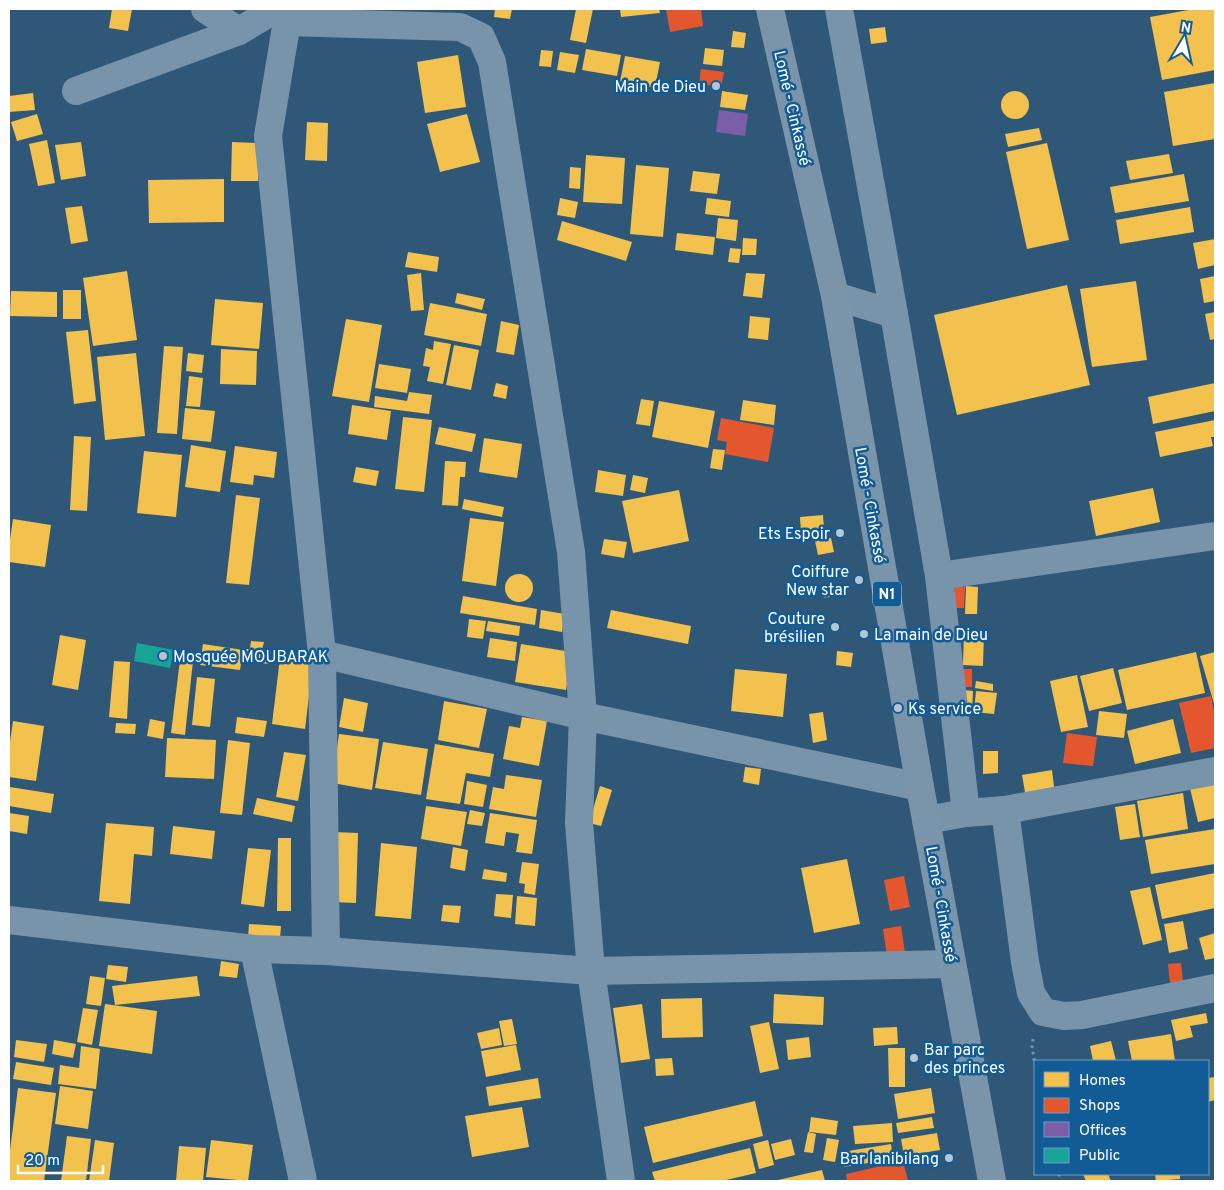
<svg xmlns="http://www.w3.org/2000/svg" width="1224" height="1190" viewBox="0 0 1224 1190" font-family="Overpass,sans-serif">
<rect width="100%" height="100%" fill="#2f5878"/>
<g fill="#f2c14e">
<path d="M112 9H132L128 31 109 28Z"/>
<path d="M495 9H512L510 19 494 17Z"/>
<path d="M576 9H593L586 43 570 40Z"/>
<path d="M620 9H659L660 13 621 17Z"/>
<path d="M1194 9H1215V70L1162 80 1150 17Z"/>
<path d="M885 27 887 42 871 44 869 29Z"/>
<path d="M733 31 746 33 744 48 731 47Z"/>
<path d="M705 48 724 50 722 66 703 64Z"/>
<path d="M586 49 621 55 617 76 582 70Z"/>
<path d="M541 50 553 51 551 67 539 66Z"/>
<path d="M560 52 579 55 575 73 557 70Z"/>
<path d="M458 55 466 107 425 113 417 62Z"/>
<path d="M625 56 660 62 655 88 620 82Z"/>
<path d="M1215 83V139L1173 146 1164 92Z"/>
<path d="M722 91 748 95 745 110 720 107Z"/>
<circle cx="1015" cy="105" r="14"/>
<path d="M33 93 35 110 9 112V96Z"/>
<path d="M37 114 43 134 17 141 11 122Z"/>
<path d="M467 114 480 162 440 172 427 124Z"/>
<path d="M307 122 328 123 327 161 305 160Z"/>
<path d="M1039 128 1042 140 1008 147 1005 134Z"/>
<path d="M47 140 55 183 38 186 29 144Z"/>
<path d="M81 142 86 176 61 180 55 145Z"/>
<path d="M232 142 259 143 258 181H231Z"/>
<path d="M1047 143 1069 240 1027 249 1006 152Z"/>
<path d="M1169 154 1173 173 1130 180 1126 161Z"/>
<path d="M586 155 625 158 622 204 583 202Z"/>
<path d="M636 165 669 168 663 237 630 234Z"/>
<path d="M570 167 581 168 580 189 569 188Z"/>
<path d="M693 171 720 174 717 194 690 191Z"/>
<path d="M1184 174 1189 201 1115 213 1110 187Z"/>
<path d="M224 179V222L149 223 148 180Z"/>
<path d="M560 198 578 202 575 218 557 215Z"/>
<path d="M707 198 731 201 729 217 705 214Z"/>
<path d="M82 206 88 241 71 244 65 208Z"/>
<path d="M1190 207 1194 232 1120 244 1116 220Z"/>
<path d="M718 218 738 220 736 241 716 238Z"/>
<path d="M562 221 632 242 626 261 557 240Z"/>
<path d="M677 233 715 237 713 255 675 250Z"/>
<path d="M743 238 757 239 756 255H742Z"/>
<path d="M1215 239V265L1198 269 1193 243Z"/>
<path d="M730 248 741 249 739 263 728 262Z"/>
<path d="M408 252 439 257 437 272 405 267Z"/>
<path d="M127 271 137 340 93 346 83 278Z"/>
<path d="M421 273 424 310 411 311 407 275Z"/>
<path d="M746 273 765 274 762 298 743 296Z"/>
<path d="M1215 276V301L1204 303 1200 279Z"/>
<path d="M1136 281 1147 360 1092 367 1080 289Z"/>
<path d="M1067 285 1090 385 957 415 934 315Z"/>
<rect x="63" y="290" width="18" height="29"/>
<path d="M11 291 57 292V317L10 316Z"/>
<path d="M457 293 485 299 482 310 455 303Z"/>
<path d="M215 299 263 303 259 349 211 345Z"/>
<path d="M430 303 487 314 481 346 424 335Z"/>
<path d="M1215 312V339L1210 340 1205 314Z"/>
<path d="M750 316 770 318 768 340 748 338Z"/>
<path d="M346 319 382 325 369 402 332 396Z"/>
<path d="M501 321 519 325 514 355 496 352Z"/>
<path d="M88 330 96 401 74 404 66 332Z"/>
<path d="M434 341 451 344 443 384 427 381 430 367 423 366 426 348 433 350Z"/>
<path d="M454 345 479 350 471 390 446 385Z"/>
<path d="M164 346 183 347 177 434 157 433Z"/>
<path d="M221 349 257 351 256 385 220 384Z"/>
<path d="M136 353 145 436 105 440 97 357Z"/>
<path d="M188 353 204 355 202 373 186 371Z"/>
<path d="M379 364 411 369 407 393 375 388Z"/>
<path d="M189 376 203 378 200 407 186 406Z"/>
<path d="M496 383 508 386 506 399 493 396Z"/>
<path d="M1215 383V411L1153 424 1148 397Z"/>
<path d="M409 392 432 395 429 414 374 407 375 396 407 401Z"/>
<path d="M641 399 654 401 650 426 636 424Z"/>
<path d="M743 400 776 405 774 425 740 420Z"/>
<path d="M659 401 715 411 708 448 652 437Z"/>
<path d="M352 405 391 411 387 440 348 434Z"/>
<path d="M185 408 215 411 211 442 182 439Z"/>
<path d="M403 417 432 420 424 492 395 489Z"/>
<path d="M1215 420V437H1211L1213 446 1160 457 1155 432Z"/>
<path d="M439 427 476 434 472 452 435 444Z"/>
<path d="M74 436 91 437 87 511 70 510Z"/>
<path d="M484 438 522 444 517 478 479 472Z"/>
<path d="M191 445 226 451 220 492 185 487Z"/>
<path d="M235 446 277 452 274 478 254 475 253 485 230 482Z"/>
<path d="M713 449 725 450 722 470 710 468Z"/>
<path d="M144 451 182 455 176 517 137 513Z"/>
<path d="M445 461 466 462 465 477H460L458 506 442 505Z"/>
<path d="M356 467 379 471 376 486 353 482Z"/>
<path d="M598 470 626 475 623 496 595 492Z"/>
<path d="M633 475 648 478 645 493 630 490Z"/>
<path d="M1153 488 1160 522 1096 536 1089 501Z"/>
<path d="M679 490 689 541 633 553 622 501Z"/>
<path d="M236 495 260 498 249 585 226 583Z"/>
<path d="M464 499 504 507 502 517 462 509Z"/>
<path d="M823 515 824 530 801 532 800 517Z"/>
<path d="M470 518 504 522 496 586 462 581Z"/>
<path d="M13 519 51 525 45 567 9 562V546Z"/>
<path d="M831 538 834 552 818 555 815 541Z"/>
<path d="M604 539 627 542 624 558 601 554Z"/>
<circle cx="519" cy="588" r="14"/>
<path d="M831 584 833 596 824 598 821 586Z"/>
<path d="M966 586 978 587 977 614H965Z"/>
<path d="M463 596 537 609 535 625 460 613Z"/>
<path d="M541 610 565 614 562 632 539 628Z"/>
<path d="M611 610 691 626 688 644 607 628Z"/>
<path d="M469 619 486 621 483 639 467 637Z"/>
<path d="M488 621 520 626 519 636 486 631Z"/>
<path d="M964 632 984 633 983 666 963 665Z"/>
<path d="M60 635 86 640 78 690 52 685Z"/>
<path d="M490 638 517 642 515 661 487 657Z"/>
<path d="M251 641 264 642 262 650 271 651 269 664 244 661 246 649H250Z"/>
<path d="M203 644 243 650 240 670 200 665Z"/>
<path d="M521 644 572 652 566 690 515 682Z"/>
<path d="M837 651 853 653 851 667 836 665Z"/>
<path d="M1196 652 1205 693 1127 710 1118 670Z"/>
<path d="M1215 652V707L1200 656Z"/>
<path d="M280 658 313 663 305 729 272 724Z"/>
<path d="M180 660 193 661 185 735 171 733Z"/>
<path d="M114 661 130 662 127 719 109 717Z"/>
<path d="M1113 668 1122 703 1089 711 1080 676Z"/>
<path d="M735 669 787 674 783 717 731 711Z"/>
<path d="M1077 675 1088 727 1061 732 1050 681Z"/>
<path d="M197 677 215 679 210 727 192 725Z"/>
<path d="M976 681 993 684V691L975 688Z"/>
<path d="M964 690 973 691 972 711H962Z"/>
<path d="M976 691 997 693 994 714 974 712Z"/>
<path d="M344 698 368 703 363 732 339 727Z"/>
<path d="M444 701 487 709 479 748 438 740Z"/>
<path d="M1099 711 1127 714 1124 738 1096 735Z"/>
<path d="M823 712 827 740 813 743 809 714Z"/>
<path d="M237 717 267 721 264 737 235 733Z"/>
<path d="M522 717 547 721 539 766 503 759 509 726 520 728Z"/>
<path d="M150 719 165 722 163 739 147 736Z"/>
<path d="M1173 719 1181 753 1135 764 1127 731Z"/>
<path d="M13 721 44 726 36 781 9 777V749Z"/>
<path d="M116 723 136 724 135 734 115 733Z"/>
<path d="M339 734 379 739 372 790 332 783Z"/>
<path d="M167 738 216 740 214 779 165 777Z"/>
<path d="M228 740 250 743 242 815 220 813Z"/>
<path d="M383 742 428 749 421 795 375 788Z"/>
<path d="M435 744 494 754 490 777 466 773 460 804 426 799Z"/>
<path d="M983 751H998V773L983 774Z"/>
<path d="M284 752 306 755 298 801 276 797Z"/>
<path d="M745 767 761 769 759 785 743 782Z"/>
<path d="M1052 770 1055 794 1026 798 1022 775Z"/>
<path d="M506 775 542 780 536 817 489 809 493 787 504 789Z"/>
<path d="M1215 779V818L1198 822 1189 784Z"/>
<path d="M467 781 487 785 483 807 464 804Z"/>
<path d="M600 786 612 790 601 826 589 823Z"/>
<path d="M10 787 54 794 51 813 9 806Z"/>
<path d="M1183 793 1188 829 1143 837 1137 801Z"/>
<path d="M257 798 295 806 292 822 253 814Z"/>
<path d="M1135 804 1140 837 1120 840 1115 807Z"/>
<path d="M426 806 467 812 461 846 421 839Z"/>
<path d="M470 810 485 813 482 826 467 824Z"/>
<path d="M9 813 29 816 27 834 9 831Z"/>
<path d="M490 813 537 820 532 854 516 852 519 834 506 832 504 846 485 843Z"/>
<path d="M106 823 154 827 152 856 134 854 130 904 99 901Z"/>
<path d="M173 826 215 831 212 859 170 854Z"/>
<path d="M1215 829V864L1151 874 1145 840Z"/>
<path d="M334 832 358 833 356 903 332 902Z"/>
<path d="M278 838H291V911H277Z"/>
<path d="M381 843 417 847 411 919 375 916Z"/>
<path d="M453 847 468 850 465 871 450 868Z"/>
<path d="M248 848 271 850 264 907 241 904Z"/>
<path d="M847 859 860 924 814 933 801 868Z"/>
<path d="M522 862 539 864 535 895 524 893 525 884 519 883Z"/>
<path d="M484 869 507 873 506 882 482 879Z"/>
<path d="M1215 873V908L1162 919 1155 885Z"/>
<path d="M1150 887 1162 940 1143 945 1130 891Z"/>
<path d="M496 894 513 895 511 918 494 916Z"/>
<path d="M517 896 537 898 535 926 515 924Z"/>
<path d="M443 905 461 906 459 923 441 921Z"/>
<path d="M1183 921 1188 949 1169 953 1164 924Z"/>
<path d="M249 924 281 926 280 939 248 938Z"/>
<path d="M1215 933V958L1205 960 1199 938Z"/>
<path d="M221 961 239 964 237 978 219 976Z"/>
<path d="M108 965 128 967 126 982 106 979Z"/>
<path d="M90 976 105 978 101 1006 86 1004Z"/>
<path d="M197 976 200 996 115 1005 112 986Z"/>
<path d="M774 994 824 997 823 1025 773 1023Z"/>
<path d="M702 998 703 1037 662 1038 661 999Z"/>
<path d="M105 1004 157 1011 152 1054 99 1046Z"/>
<path d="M642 1004 650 1059 621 1063 613 1008Z"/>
<path d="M83 1008 98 1010 92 1045 77 1042Z"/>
<path d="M1206 1013 1208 1023 1190 1026 1193 1037 1176 1041 1171 1020Z"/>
<path d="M512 1019 517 1044 504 1046 499 1021Z"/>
<path d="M769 1022 779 1069 760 1073 750 1026Z"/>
<path d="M897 1027 898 1044 874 1046 873 1028Z"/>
<path d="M499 1028 502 1045 481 1049 477 1033Z"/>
<path d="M1171 1034 1175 1061H1132L1128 1041Z"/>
<path d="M809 1037 811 1057 788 1060 786 1040Z"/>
<path d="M16 1040 47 1044 44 1062 14 1057Z"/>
<path d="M54 1040 76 1044 73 1058 52 1054Z"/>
<path d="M1111 1041 1116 1061H1093L1090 1046Z"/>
<path d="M516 1045 521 1070 486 1077 481 1051Z"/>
<path d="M81 1046 100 1049 96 1089 58 1084 60 1065 79 1068Z"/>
<path d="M888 1048H905V1087H889Z"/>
<path d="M672 1058 674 1075 656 1076 655 1059Z"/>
<path d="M16 1062 54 1068 51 1085 13 1079Z"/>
<path d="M1215 1077V1100L1208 1102V1078Z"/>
<path d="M538 1078 541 1098 489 1106 486 1087Z"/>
<path d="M60 1086 93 1091 88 1129 55 1124Z"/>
<path d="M18 1088 56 1093 44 1181H9V1158Z"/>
<path d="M931 1088 935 1113 898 1119 894 1094Z"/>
<path d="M755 1101 763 1136 653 1163 644 1127Z"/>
<path d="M522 1107 529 1147 472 1157 465 1116Z"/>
<path d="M811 1117 838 1121 836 1135 809 1132Z"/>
<path d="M932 1117 934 1128 898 1133 896 1123Z"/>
<path d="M892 1123 893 1142 855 1144 853 1126Z"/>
<path d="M808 1132 816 1134 813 1153 804 1152Z"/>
<path d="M937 1133 940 1150 904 1156 901 1139Z"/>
<path d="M67 1136 91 1139 86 1181H61Z"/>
<path d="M827 1138 839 1140 835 1162 823 1160Z"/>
<path d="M791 1139 795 1155 775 1160 771 1144Z"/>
<path d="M95 1140 114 1143 109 1181H89Z"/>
<path d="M211 1140 253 1145 248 1181 206 1177Z"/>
<path d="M768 1140 774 1165 759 1169 753 1144Z"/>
<path d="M891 1144 893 1159 844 1167 842 1152Z"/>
<path d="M179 1146 206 1148 203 1181H176Z"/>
<path d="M750 1148 756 1173 722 1181H655L652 1172Z"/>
<path d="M822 1170 825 1181H778V1180Z"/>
<path d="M1083 1174H1108L1111 1181H1086Z"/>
<path d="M1155 1174H1180V1179L1156 1181Z"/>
</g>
<g fill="#e4572e">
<path d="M666 9H701L703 26 670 32Z"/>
<path d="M701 69 724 72 721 87 699 84Z"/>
<path d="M721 418 774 428 768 462 725 454 727 442 717 440Z"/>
<path d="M955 587H965L964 608H954Z"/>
<path d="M963 669H972V687H962Z"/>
<path d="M1211 696 1215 715V748L1191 753 1179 703Z"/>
<path d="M1067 733 1097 737 1093 766 1063 763Z"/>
<path d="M904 876 910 907 890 911 884 880Z"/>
<path d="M901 926 905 953 887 956 883 929Z"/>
<path d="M1181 963 1183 982 1170 984 1168 964Z"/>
<path d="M903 1161 908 1181H847L846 1174Z"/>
</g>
<path fill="#7b5ea7" d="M719 110 748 114 745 136 716 132Z"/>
<path fill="#17a398" d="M137 643 174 650 170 668 134 661Z"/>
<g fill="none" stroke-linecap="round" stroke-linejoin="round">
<g stroke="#7894ab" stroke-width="3" stroke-dasharray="2.5 4" stroke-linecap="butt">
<path d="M1033 1039 1032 1046 1035 1066"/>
<path d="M1059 1174 1060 1181"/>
</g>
<g stroke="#7894ab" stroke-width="28">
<path d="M205 9 239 31"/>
<path d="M289 9 268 136 322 654 326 951"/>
<path d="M839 9 894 314 939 576 966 813"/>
<path d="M286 22 460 27 481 37 492 62 571 552 583 716 579 823 591 971 621 1181"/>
<path d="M76 91 239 31 276 9"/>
<path d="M835 296 894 314"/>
<path d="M939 576 1215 536"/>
<path d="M322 654 583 716 920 787"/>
<path d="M1005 810 1025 962 1031 993 1043 1012 1064 1016 1082 1015 1215 988"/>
<path d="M926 820 966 813 1005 810 1215 771"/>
<path d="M9 920 254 949 326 951 591 971 952 964"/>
<path d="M254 949 303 1181"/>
</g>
<path stroke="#7a94aa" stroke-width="28" d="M770 9 835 296 920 787 992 1181"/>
</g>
<g fill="#b6c5d0" stroke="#115b96" stroke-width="2">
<circle cx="716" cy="86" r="5"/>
<circle cx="840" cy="533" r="5"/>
<circle cx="859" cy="580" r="5"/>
<circle cx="835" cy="627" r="5"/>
<circle cx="864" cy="634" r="5"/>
<circle cx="163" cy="656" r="5"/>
<circle cx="898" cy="708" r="5"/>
<circle cx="914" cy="1058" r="5"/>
<circle cx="949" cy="1158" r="5"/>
</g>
<g text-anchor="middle" stroke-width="5" stroke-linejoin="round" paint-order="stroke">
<rect fill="#115b96" stroke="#b8cee0" stroke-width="1" x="873" y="581.5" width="28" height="25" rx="4"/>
<g font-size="15" font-weight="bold" fill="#fff">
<text x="887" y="599">N1</text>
</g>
<g font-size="16" fill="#fff" stroke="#115b96" text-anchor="end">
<text x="706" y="92">Main de Dieu</text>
<text x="830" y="539">Ets Espoir</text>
<text x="849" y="577">Coiffure<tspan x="849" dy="18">New star</tspan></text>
<text x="825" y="624">Couture<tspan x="825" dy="18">brésilien</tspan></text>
<text x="874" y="640" text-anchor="start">La main de Dieu</text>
<text x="173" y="662" text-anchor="start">Mosquée MOUBARAK</text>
<text x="908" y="714" text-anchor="start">Ks service</text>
<text x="924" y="1055" text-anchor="start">Bar parc<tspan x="924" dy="18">des princes</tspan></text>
<text x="939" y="1164">Bar lanibilang</text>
</g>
<g font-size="16" fill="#fff" stroke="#115b96">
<text transform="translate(793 108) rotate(77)" y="6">Lomé - Cinkassé</text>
<text transform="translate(871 505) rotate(80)" y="6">Lomé - Cinkassé</text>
<text transform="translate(942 904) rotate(80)" y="6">Lomé - Cinkassé</text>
</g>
</g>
<rect width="1224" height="1190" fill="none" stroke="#ffffff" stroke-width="20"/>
<rect x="1034" y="1060" width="175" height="115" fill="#115b96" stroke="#709dc0"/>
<rect x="1044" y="1072" width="25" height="15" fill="#f2c14e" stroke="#709dc0"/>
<text x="1079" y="1085" font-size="15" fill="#ffffff">Homes</text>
<rect x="1044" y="1098" width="25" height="15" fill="#e4572e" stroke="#709dc0"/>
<text x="1079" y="1110" font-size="15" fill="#ffffff">Shops</text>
<rect x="1044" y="1122" width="25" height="15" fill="#7b5ea7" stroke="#709dc0"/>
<text x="1079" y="1135" font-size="15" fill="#ffffff">Offices</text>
<rect x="1044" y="1148" width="25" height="15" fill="#17a398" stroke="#709dc0"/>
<text x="1079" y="1160" font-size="15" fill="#ffffff">Public</text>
<g transform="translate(1184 40) rotate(9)" stroke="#115b96" stroke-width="4" paint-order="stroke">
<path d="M0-4L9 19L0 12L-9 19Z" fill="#ffffff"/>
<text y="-8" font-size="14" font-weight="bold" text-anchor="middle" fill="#ffffff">N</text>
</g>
<path d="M18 1165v8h85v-8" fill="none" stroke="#ffffff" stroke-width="2.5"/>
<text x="25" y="1165" font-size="15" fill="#ffffff" stroke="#115b96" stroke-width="4" paint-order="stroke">20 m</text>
</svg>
